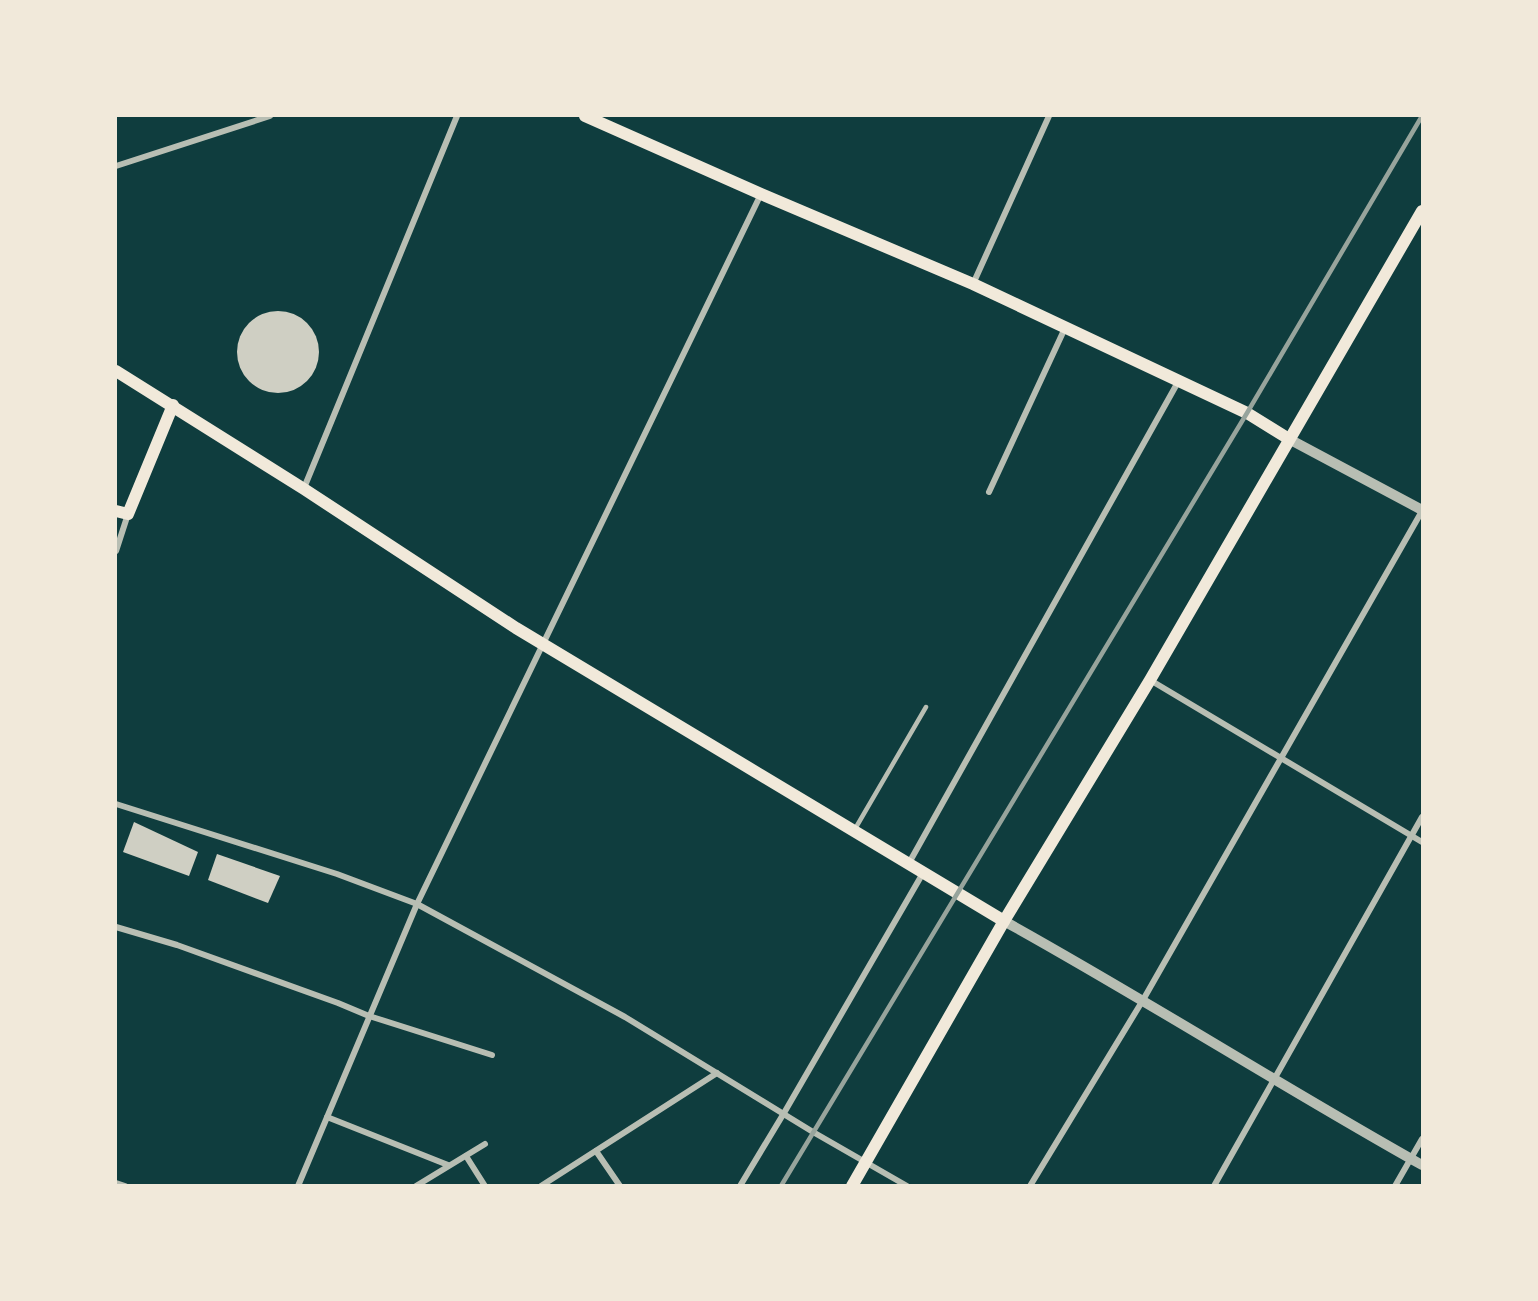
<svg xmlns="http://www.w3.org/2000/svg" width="1538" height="1301" viewBox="0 0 1538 1301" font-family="'Open Sans',sans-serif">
<rect width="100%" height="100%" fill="#0f3d3e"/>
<g fill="#cfcfc3">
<circle cx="278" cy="352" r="41"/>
<path d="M134 822 198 852 189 876 123 852Z"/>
<path d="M217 854 280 876 268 903 208 880Z"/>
</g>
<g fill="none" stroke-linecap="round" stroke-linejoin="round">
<path stroke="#b8beb3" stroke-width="4.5" d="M855 829 926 707"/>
<g stroke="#b8beb3" stroke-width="6">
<path d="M116 166 270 116"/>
<path d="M973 284 1049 116"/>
<path d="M304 488 457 116"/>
<path d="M989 492 1065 328"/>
<path d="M116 551 128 514"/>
<path d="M1150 680 1422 842"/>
<path d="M116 804 337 874 417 904 625 1017 813 1132 907 1186"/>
<path d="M909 863 1178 382"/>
<path d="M116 927 177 945 338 1003 369 1016 492 1055"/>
<path d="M327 1117 448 1165"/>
<path d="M596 1151 620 1186"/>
<path d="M466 1156 485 1186"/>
<path d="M116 1183 125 1186"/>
<path d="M298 1186 417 904 761 194"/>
<path d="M416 1186 485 1144"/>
<path d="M541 1186 717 1073"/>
<path d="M740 1186 784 1113 923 873"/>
<path d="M1030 1186 1143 1000 1422 511"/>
<path d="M1214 1186 1422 817"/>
<path d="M1395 1186 1422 1139"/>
</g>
<g stroke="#b8beb3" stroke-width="10">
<path d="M1289 439 1422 510"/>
<path d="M1004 921C1145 999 1281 1086 1422 1165"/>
</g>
<g stroke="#f1e9da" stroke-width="12">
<path d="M585 116 761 194 973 284 1247 413 1289 439"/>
<path d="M116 371 304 489 516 628 1004 921"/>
<path d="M116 511 128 514 173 405"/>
<path d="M852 1186 1004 921 1150 680 1422 211"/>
</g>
<path stroke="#97a49c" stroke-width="4.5" d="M781 1186 1247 413 1422 116"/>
</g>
<rect width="1538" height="1301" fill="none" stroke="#f1e9da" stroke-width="234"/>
</svg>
